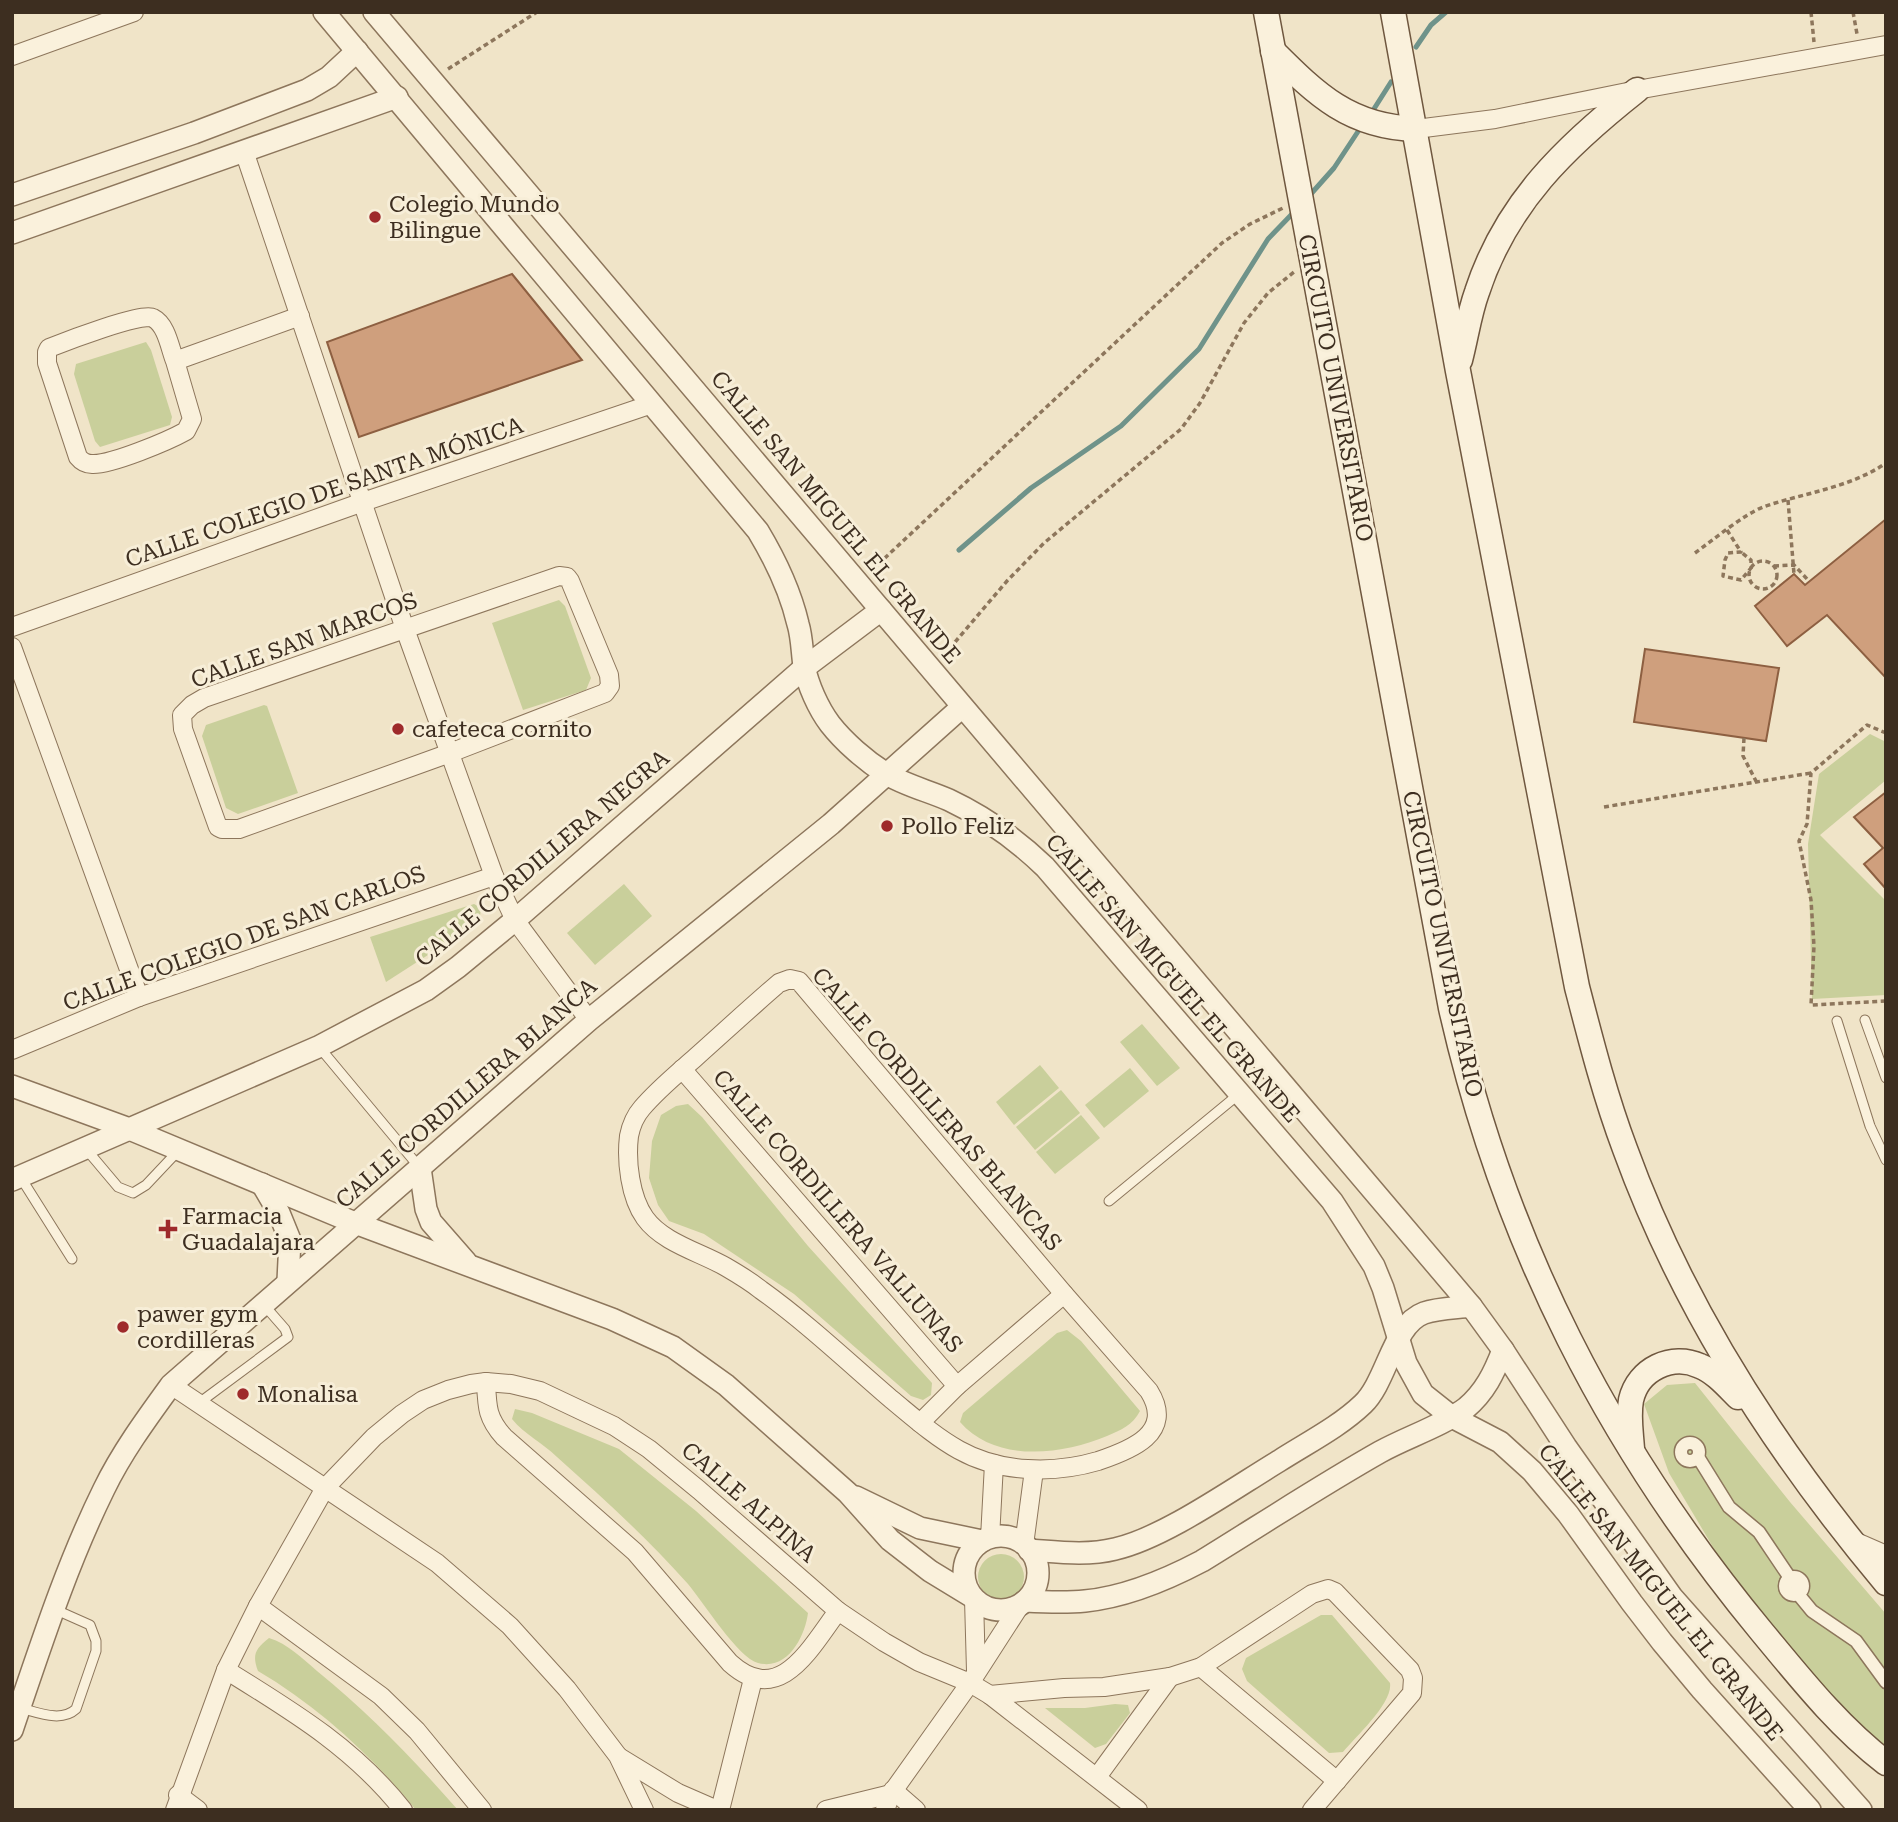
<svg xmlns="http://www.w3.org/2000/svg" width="1898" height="1822" viewBox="0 0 1898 1822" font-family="'Roboto Serif',serif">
<rect width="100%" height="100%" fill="#f0e4c8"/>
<g fill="#c9cf9b">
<path d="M146 342 151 350 172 417 170 425 100 447 95 441 74 374 76 364Z"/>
<path d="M559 600 565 606 591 678 586 690 523 710 492 623Z"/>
<path d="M264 705 267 706 298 793 238 814 226 808 202 736 206 725Z"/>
<path d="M1870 734 1886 742V780L1820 835 1886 901V995L1812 999 1808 844 1819 774Z"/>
<path d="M624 884 652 916 595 965 567 933Z"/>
<path d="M474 904 481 908 480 916 428 955 386 982 370 937Z"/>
<path d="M1142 1024 1180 1068 1157 1086 1120 1042Z"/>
<path d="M1040 1065 1059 1088 1014 1125 996 1102Z"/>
<path d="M1130 1068 1149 1091 1104 1128 1085 1105Z"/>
<path d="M1061 1090 1080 1113 1035 1150 1016 1127Z"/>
<path d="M688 1104 702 1117 808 1246 932 1383 931 1395 923 1400 911 1396 794 1294 704 1234 669 1221 658 1205 649 1178 652 1141 661 1115 676 1106Z"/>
<path d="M1081 1115 1100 1138 1055 1174 1036 1152Z"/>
<path d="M1067 1330 1081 1341 1140 1411C1133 1425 1121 1430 1107 1436 1061 1455 996 1463 960 1422L963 1413 1057 1333Z"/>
<path d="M1695 1383 1790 1502 1886 1614V1751L1868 1735 1745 1601 1669 1473 1644 1404 1667 1385Z"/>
<path d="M515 1409 532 1413 619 1449 696 1511 808 1613C805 1636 788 1671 758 1663 738 1658 704 1603 688 1584 647 1538 603 1498 557 1457 543 1443 525 1435 512 1419Z"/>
<circle cx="1001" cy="1577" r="23"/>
<path d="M1321 1615H1332L1390 1683C1393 1703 1356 1736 1343 1752L1329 1753 1247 1681 1242 1669 1246 1658Z"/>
<path d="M269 1638C288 1644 302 1658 317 1671 369 1713 414 1760 458 1810H416C371 1755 319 1707 258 1671 252 1655 255 1649 269 1638Z"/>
<path d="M1115 1704 1128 1705 1130 1713 1106 1744 1095 1748 1045 1708H1085Z"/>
</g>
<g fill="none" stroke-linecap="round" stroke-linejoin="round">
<g stroke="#6f938a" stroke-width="5">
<path d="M1416 47 1431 25 1446 12"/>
<path d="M1372 112 1391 82"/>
<path d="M1310 195 1334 168 1359 130"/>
<path d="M959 550 1031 488 1121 426 1199 349 1268 239 1293 213"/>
</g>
</g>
<g fill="#cf9f7d" stroke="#8d5f41" stroke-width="2">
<path d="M512 274 582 360 359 437 327 342Z"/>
<path d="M1886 519V678L1827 615 1787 646 1755 606 1794 574 1805 585Z"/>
<path d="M1645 649 1779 668 1766 741 1634 722Z"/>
<path d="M1886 792V889L1864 864 1883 848 1854 817Z"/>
</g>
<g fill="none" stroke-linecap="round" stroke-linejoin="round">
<g stroke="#8d765c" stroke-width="11">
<g id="service">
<path d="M1865 1020 1886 1078"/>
<path d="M1837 1021 1870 1126 1886 1160"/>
<path d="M320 1048 420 1168"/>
<path d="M86 1149 118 1187 133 1193 146 1185 179 1150"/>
<path d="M21 1178 72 1259"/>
<path d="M1109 1201 1239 1094"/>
<path d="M199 1403 288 1337 285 1329 264 1305"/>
<path d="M20 1708C37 1712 61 1723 76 1709L96 1651V1641L90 1625 54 1609"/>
</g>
</g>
<g stroke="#8d765c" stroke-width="15">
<g id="pedestrian">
<circle cx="1690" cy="1452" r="9"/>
<path d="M1698 1457 1729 1507 1759 1532 1790 1578 1798 1594 1812 1611 1856 1641 1886 1682"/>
<circle cx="1794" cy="1586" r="9"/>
</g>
</g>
<g stroke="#8d765c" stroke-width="20">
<g id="minor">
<path d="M12 56 134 12"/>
<path d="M1416 129 1495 119 1637 90 1886 45"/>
<path d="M244 151 405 629 494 876 515 920 589 1020"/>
<path d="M175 361 192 419 186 431C168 441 111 465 92 464 86 464 82 462 78 457L47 363V352L49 348C64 342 142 312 153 318 167 325 170 349 175 361L300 316"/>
<path d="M559 576 567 577 570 581 609 675 610 686 605 693 450 753 239 829H222L218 827 183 729 182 715 192 705 204 698Z"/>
<path d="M12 627 363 502 652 404"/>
<path d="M12 647 139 997"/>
<path d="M790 979 799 981 1064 1294 1149 1391C1175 1433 1131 1450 1098 1461 1054 1474 1000 1473 959 1450 934 1436 913 1417 891 1399 848 1362 807 1323 761 1290 750 1281 738 1274 726 1267 700 1252 663 1243 645 1218 630 1197 626 1161 629 1136 631 1126 635 1116 642 1108 658 1089 678 1073 696 1057 724 1032 751 1007 779 983Z"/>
<path d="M12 1050 139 997 494 876"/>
<path d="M682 1069 957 1386"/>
<path d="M486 1382C487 1407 487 1418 504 1437L635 1552 730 1663C780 1708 810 1648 838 1611"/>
<path d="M171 1385 437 1563 510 1626 567 1689 618 1756 644 1810"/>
<path d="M920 1423 957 1386 1064 1294"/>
<path d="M990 1538 994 1464"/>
<path d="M1854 1541 1886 1555"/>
<path d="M1024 1545 1034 1470"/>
<path d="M974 1599 976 1671"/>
<path d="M258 1606 381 1696 417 1731 482 1810"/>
<path d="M1201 1667 1337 1781"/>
<path d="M226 1670C292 1711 354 1748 403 1810"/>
<path d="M990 1695 1064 1688 1104 1687 1170 1677 1201 1667 1312 1594 1328 1589 1335 1592 1410 1670 1413 1678 1412 1693 1312 1810"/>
<path d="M619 1757 678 1793 717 1810"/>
<path d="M1097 1777 1170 1677"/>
<path d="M893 1790 916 1810"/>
<path d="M178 1795 198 1810"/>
<path d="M175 1810 226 1670 258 1606 325 1488 374 1437 402 1414 423 1400 448 1390 471 1384 486 1382 511 1384 540 1391 614 1426 649 1449 699 1490 838 1611 884 1642 919 1662 970 1683 990 1695 1138 1810"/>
<path d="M720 1810 753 1679"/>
<path d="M826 1810 891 1794"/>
<path d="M885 1810 891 1794 970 1683 1021 1604"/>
</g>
</g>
<g stroke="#8d765c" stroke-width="24">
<g id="tertiary">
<path d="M324 12 758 531C776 561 790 590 798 624 802 637 802 652 804 666 808 685 818 708 830 724 844 742 866 761 885 773 904 785 929 791 949 800 985 817 1016 839 1045 867L1332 1201 1374 1266 1383 1288 1406 1363 1423 1394 1452 1417 1500 1442 1532 1471 1568 1514 1632 1603 1662 1642 1702 1690 1810 1810"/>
<path d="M374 12 1471 1306 1503 1350 1566 1447 1672 1597 1861 1810"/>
<path d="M12 195 194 133 307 90 329 77 357 51"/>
<path d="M12 233 397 97"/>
<path d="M12 1086 127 1128 355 1223 612 1319 673 1347 726 1385 848 1493 890 1540 930 1571 971 1596"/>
<path d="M420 1168 426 1209 431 1222 466 1262"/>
<path d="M12 1180 318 1047 426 990 458 967 515 920 804 668 881 610"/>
<path d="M262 1184 279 1213 290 1240 288 1281"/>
<path d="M856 1497 920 1528 982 1541"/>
<circle cx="1001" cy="1573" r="37"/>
<path d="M1029 1550C1058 1552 1087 1556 1115 1549 1164 1538 1234 1488 1279 1461 1307 1443 1339 1427 1363 1404 1387 1381 1393 1324 1424 1313 1438 1308 1456 1308 1471 1306"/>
<path d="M1025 1601C1045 1602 1065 1603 1085 1601 1126 1597 1166 1580 1202 1561 1262 1524 1320 1486 1380 1452 1407 1437 1442 1426 1466 1408 1485 1392 1494 1373 1503 1350"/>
<path d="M12 1730C40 1648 66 1566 104 1489 122 1452 147 1418 171 1385L589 1020 831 824 962 707"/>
</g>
</g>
<g stroke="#6f573f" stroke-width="27">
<g id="secondary">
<path d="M1266 12 1451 1008C1504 1243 1609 1447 1762 1632 1801 1679 1838 1726 1886 1763"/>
<path d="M1393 12 1458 371 1577 987C1591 1041 1605 1096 1625 1149 1683 1309 1777 1453 1886 1583"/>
<path d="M1273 51C1317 95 1350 127 1416 129"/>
<path d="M1460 360C1466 337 1469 314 1477 292 1506 203 1566 146 1637 90"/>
<path d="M1632 1449C1631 1433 1628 1416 1631 1400 1638 1369 1672 1353 1700 1366 1715 1372 1727 1386 1738 1397"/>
</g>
</g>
<g stroke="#8d765c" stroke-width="3.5" stroke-dasharray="5 3.5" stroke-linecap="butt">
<path d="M1811 12 1814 42"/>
<path d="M1853 12 1857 34"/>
<path d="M448 69 537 12"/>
<path d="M1788 500 1794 574"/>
<path d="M1727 530 1741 552 1728 553 1725 560 1723 576 1741 580 1751 568V560L1741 552"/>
<path d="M1695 553C1713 540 1743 515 1763 507 1803 493 1850 488 1886 463"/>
<circle cx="1763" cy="575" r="14"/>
<path d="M1774 566 1794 565 1809 581"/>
<path d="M872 570 1222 243 1250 224 1283 208"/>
<path d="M944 655 1007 581 1044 543 1181 429 1200 403 1244 323 1268 293 1294 272"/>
<path d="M1886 733 1867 725 1811 773 1807 824 1799 841 1811 900 1814 946 1811 1005 1886 1001"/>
<path d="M1744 738 1743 756 1757 783"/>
<path d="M1604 807 1811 773"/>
</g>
<use href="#service" stroke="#faf1dc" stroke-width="9"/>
<use href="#pedestrian" stroke="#faf1dc" stroke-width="12"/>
<use href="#minor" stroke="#faf1dc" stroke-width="18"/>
<use href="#tertiary" stroke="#faf1dc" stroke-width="21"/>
<use href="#secondary" stroke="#faf1dc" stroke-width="24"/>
</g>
<g fill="#9e2a2b" stroke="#f7eed8" stroke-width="2.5">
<circle cx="375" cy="217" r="7"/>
<circle cx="398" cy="729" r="7"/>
<circle cx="887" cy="826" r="7"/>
<path d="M164.5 1218.5h7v7h7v7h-7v7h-7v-7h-7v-7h7z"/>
<circle cx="123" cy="1327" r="7"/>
<circle cx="243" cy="1394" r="7"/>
</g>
<g text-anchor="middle" stroke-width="6" stroke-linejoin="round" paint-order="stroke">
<g font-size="23" fill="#3d2e20" stroke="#f7eed8" text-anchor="start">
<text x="389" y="212">Colegio Mundo<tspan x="389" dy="26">Bilingue</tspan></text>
<text x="412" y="737">cafeteca cornito</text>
<text x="901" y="834">Pollo Feliz</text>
<text x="182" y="1224">Farmacia<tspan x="182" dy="26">Guadalajara</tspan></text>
<text x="137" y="1322">pawer gym<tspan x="137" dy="26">cordilleras</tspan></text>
<text x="257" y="1402">Monalisa</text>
</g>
<g font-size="23" fill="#3d2e20" stroke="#f7eed8">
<text transform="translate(1336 388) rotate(79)" y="8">CIRCUITO UNIVERSITARIO</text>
<text transform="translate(324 492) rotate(-19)" y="8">CALLE COLEGIO DE SANTA MÓNICA</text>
<text transform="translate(836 517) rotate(50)" y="8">CALLE SAN MIGUEL EL GRANDE</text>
<text transform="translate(304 640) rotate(-20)" y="8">CALLE SAN MARCOS</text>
<text transform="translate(542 858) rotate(-40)" y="8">CALLE CORDILLERA NEGRA</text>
<text transform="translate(244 938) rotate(-20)" y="8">CALLE COLEGIO DE SAN CARLOS</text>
<text transform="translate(1443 944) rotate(78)" y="8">CIRCUITO UNIVERSITARIO</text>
<text transform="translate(1173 978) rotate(49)" y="8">CALLE SAN MIGUEL EL GRANDE</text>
<text transform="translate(466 1093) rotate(-41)" y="8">CALLE CORDILLERA BLANCA</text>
<text transform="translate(937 1109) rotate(49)" y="8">CALLE CORDILLERAS BLANCAS</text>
<text transform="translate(838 1211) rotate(49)" y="8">CALLE CORDILLERA VALLUNAS</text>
<text transform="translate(749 1502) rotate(41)" y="8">CALLE ALPINA</text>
<text transform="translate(1661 1592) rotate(51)" y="8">CALLE SAN MIGUEL EL GRANDE</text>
</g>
</g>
<rect width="1898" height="1822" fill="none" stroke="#3d2e20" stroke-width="28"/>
</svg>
